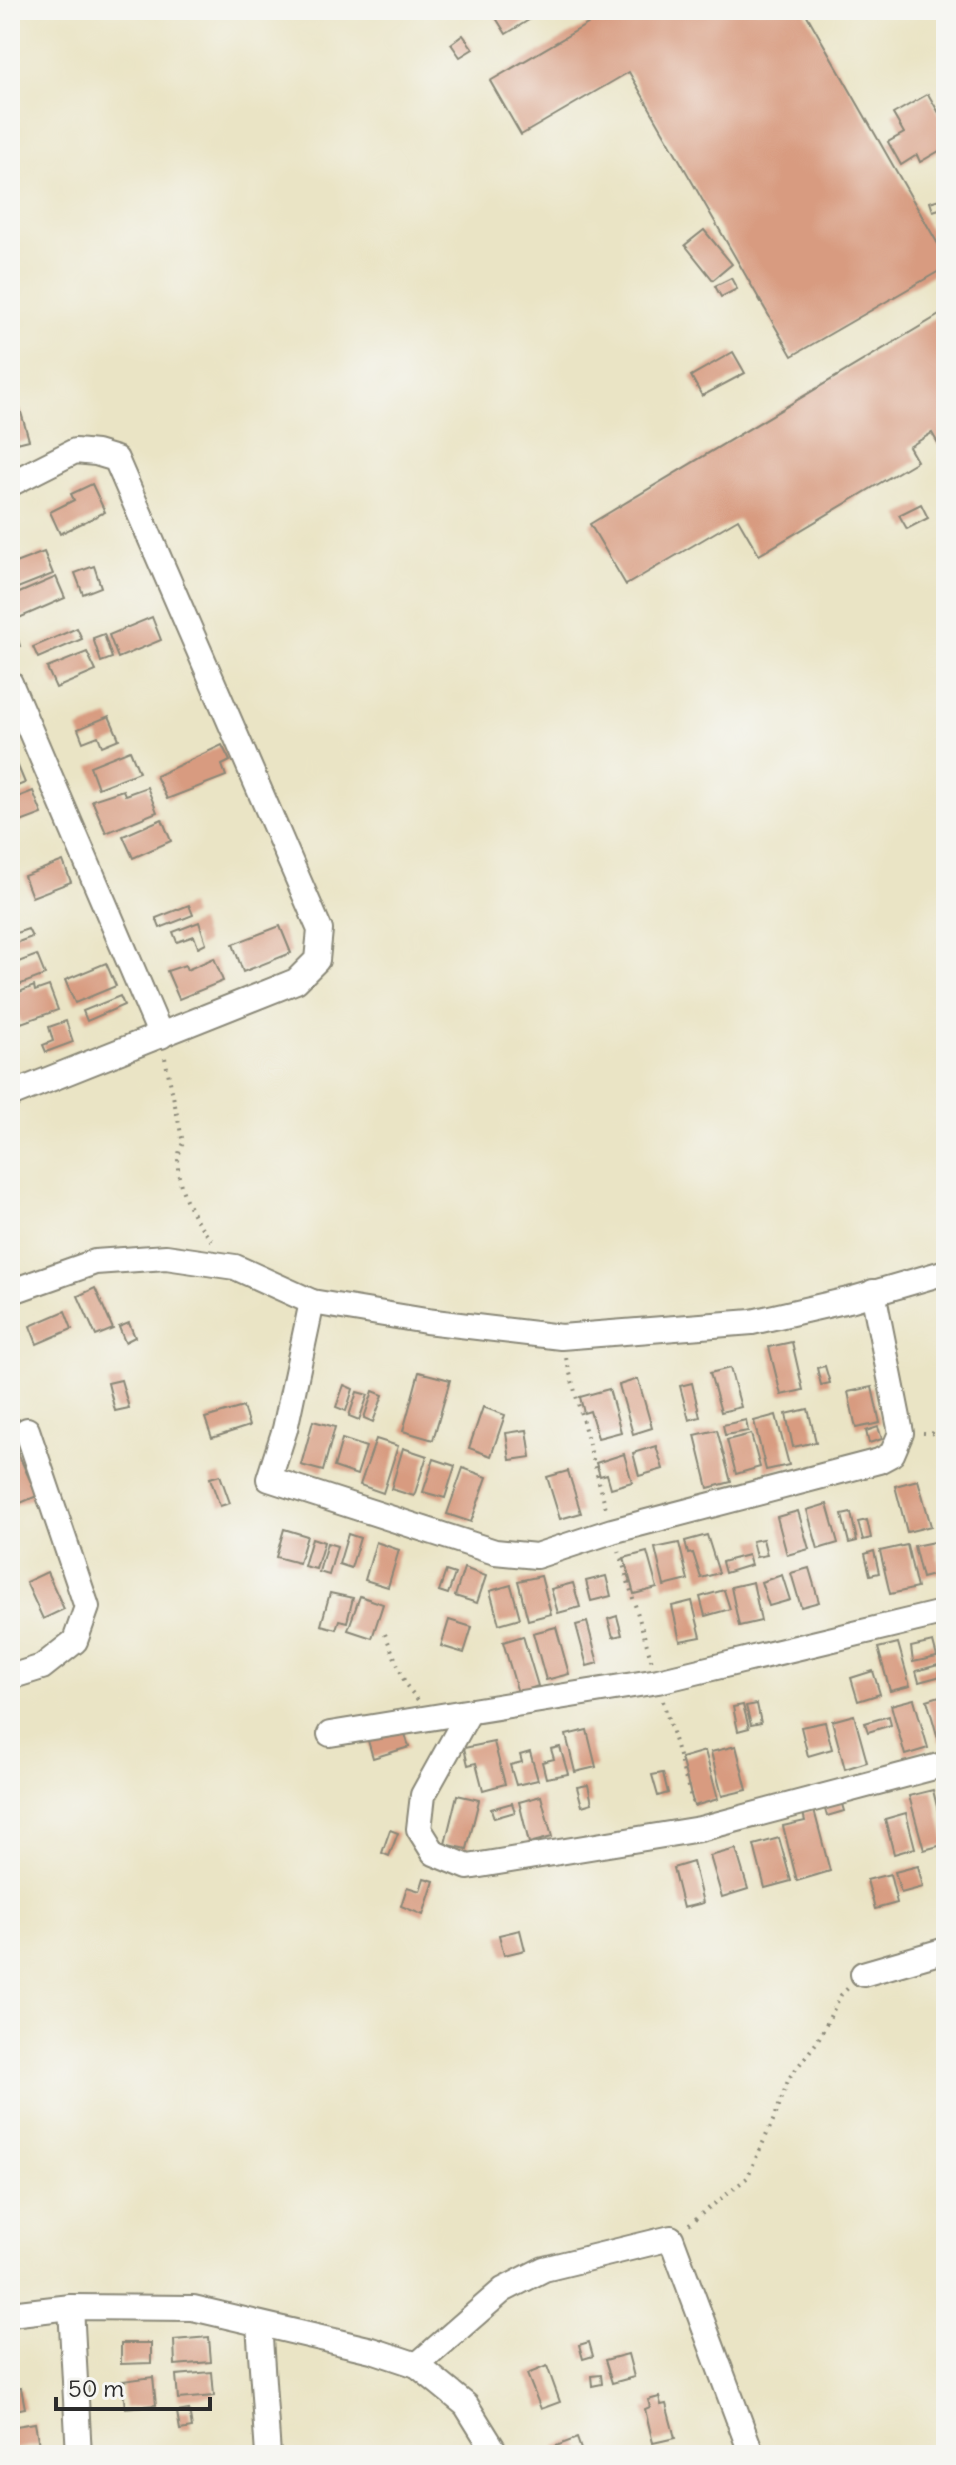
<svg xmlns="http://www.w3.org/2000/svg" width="956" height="2465" viewBox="0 0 956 2465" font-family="Delius,sans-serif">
<rect width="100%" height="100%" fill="#f6f6f2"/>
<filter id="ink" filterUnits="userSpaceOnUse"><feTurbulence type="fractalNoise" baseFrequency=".0125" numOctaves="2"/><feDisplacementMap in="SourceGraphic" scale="16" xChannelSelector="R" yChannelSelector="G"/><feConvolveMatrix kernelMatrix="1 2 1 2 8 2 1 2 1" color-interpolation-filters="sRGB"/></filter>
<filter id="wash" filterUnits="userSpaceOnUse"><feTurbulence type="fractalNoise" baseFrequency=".006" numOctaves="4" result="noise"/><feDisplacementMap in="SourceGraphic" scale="32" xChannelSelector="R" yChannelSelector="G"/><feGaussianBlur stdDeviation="1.8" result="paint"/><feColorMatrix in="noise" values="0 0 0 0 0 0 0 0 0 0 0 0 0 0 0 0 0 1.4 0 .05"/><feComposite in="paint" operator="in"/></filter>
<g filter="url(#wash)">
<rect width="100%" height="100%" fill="#eae4c5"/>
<g id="blocks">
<g fill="#d89b80">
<path d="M491 10H534L537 15 506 34Z"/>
<path d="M593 10H804L946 258V267L792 356 629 72 521 135 490 81 598 18Z"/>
<path d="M463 35 473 49 460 57 451 44Z"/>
<path d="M928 94 946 125V147L920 162 917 155 901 165 888 142 904 133 893 114Z"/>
<path d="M946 197V207L933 211 930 202Z"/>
<path d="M704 230 732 264 713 280 685 245Z"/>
<path d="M731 278 737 289 721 297 715 286Z"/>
<path d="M946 311V441L939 445 932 433 909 447 917 461 759 555 738 519 626 585 590 524Z"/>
<path d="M733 352 745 373 702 396 691 376Z"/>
<path d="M20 409 29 440 17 443 10 412Z"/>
<path d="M92 484 105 512 60 534 50 512 74 500 71 494Z"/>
<path d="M921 504 928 518 907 529 899 515Z"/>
<path d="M44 552 53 574 10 591V565Z"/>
<path d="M94 566 101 587 83 594 75 573Z"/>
<path d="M56 577 65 598 12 621 10 597Z"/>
<path d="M152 617 161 640 118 658 109 635Z"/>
<path d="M77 628 82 639 38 658 33 647Z"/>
<path d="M16 633 20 646 10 649V635Z"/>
<path d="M104 634 112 658 101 662 93 638Z"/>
<path d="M87 652 96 671 56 688 47 668Z"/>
<path d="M109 716 119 739 102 746 98 736 83 742 78 729Z"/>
<path d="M222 745 230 761 222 765 226 776 167 799 156 776Z"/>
<path d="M130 750 139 772 98 788 90 766Z"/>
<path d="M15 759 25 783 10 789V761Z"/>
<path d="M147 787 157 812 106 833 92 800 123 790 125 795Z"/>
<path d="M33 791 42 814 10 826V800Z"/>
<path d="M162 819 171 841 133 858 123 836Z"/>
<path d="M63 861 71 882 32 897 24 876Z"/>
<path d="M189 905 193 915 160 928 156 918Z"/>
<path d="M199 922 206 943 198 947 194 936 177 942 173 932Z"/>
<path d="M280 926 291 953 243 972 233 944Z"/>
<path d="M28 929 32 937 10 945V935Z"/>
<path d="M37 955 45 975 16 986 10 965Z"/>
<path d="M214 958 223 981 179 999 167 971 185 965 187 970Z"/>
<path d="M106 963 116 986 75 1003 65 980Z"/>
<path d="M34 986 35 991 49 986 58 1010 21 1023 14 1003 17 1001 14 994Z"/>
<path d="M120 996 124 1005 87 1021 83 1011Z"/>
<path d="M66 1021 73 1042 46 1052 43 1045 53 1041 49 1027Z"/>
<path d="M95 1288 113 1329 96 1336 78 1296Z"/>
<path d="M65 1311 72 1329 37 1344 30 1326Z"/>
<path d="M129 1323 135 1337 125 1342 119 1327Z"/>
<path d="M792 1342 803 1390 781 1395 769 1347Z"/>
<path d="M825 1366 830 1383 821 1385 817 1368Z"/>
<path d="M730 1368 741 1407 721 1412 710 1373Z"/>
<path d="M419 1372 450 1380 433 1440 403 1431Z"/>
<path d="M638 1379 652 1428 633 1434 619 1385Z"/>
<path d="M121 1380 129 1408 115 1411 108 1383Z"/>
<path d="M692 1383 700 1417 689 1420 680 1386Z"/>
<path d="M344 1385 353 1389 346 1411 336 1407Z"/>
<path d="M872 1387 880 1423 856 1428 848 1392Z"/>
<path d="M609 1389 621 1432 598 1438 590 1411 584 1413 580 1397Z"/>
<path d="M373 1391 383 1395 373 1422 364 1418Z"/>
<path d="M357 1392 368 1395 359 1420 349 1416Z"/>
<path d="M243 1407 249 1426 212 1438 205 1418Z"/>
<path d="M483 1407 505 1415 491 1456 469 1448Z"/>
<path d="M808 1409 816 1442 793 1447 786 1414Z"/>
<path d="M776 1415 789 1465 766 1470 754 1421Z"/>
<path d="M746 1420 748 1431 725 1435 723 1425Z"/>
<path d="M313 1421 335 1427 323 1471 301 1465Z"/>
<path d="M878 1427 882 1439 869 1443 866 1431Z"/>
<path d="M527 1430 531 1457 510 1460 506 1433Z"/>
<path d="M717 1430 731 1482 708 1488 695 1435Z"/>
<path d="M751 1434 760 1467 736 1474 727 1440Z"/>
<path d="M10 1435 37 1496 11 1507 10 1504Z"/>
<path d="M342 1439 366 1447 357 1475 334 1467Z"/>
<path d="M376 1439 398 1446 383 1493 360 1485Z"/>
<path d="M656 1446 663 1469 639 1476 633 1453Z"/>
<path d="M403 1448 427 1456 414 1496 391 1489Z"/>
<path d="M624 1454 632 1482 611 1488 607 1474 600 1476 596 1463Z"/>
<path d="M434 1459 455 1466 445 1498 423 1492Z"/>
<path d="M463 1468 487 1477 471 1522 447 1514Z"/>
<path d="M568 1471 581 1513 560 1519 547 1477Z"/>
<path d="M220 1475 230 1503 220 1506 210 1478Z"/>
<path d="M918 1480 931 1526 907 1532 895 1486Z"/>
<path d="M827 1504 838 1543 818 1549 807 1510Z"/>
<path d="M798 1511 809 1549 787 1555 777 1517Z"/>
<path d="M851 1513 857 1541 849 1543 842 1515Z"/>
<path d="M867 1520 871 1538 863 1540 858 1522Z"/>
<path d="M284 1529 307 1536 299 1563 276 1557Z"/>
<path d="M348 1534 360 1538 351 1568 339 1564Z"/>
<path d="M707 1535 719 1573 701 1578 693 1553 688 1554 685 1541Z"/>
<path d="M312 1538 324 1542 316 1569 304 1566Z"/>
<path d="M763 1539 767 1555 756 1557 752 1541Z"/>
<path d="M376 1542 399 1550 388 1587 365 1580Z"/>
<path d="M934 1542 941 1573 922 1578 914 1546Z"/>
<path d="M327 1543 337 1546 329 1575 319 1572Z"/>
<path d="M679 1543 688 1580 664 1586 655 1548Z"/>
<path d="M907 1545 917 1588 890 1594 880 1551Z"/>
<path d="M874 1551 879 1573 870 1575 865 1554Z"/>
<path d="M647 1552 657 1588 634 1594 624 1558Z"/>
<path d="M748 1555 751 1565 725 1573 722 1562Z"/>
<path d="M464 1568 486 1576 477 1603 455 1596Z"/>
<path d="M809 1568 819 1602 801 1607 791 1573Z"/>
<path d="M446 1571 455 1574 448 1594 439 1591Z"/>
<path d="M47 1572 64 1609 43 1619 26 1582Z"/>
<path d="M782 1575 790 1600 769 1606 761 1582Z"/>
<path d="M541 1576 551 1614 528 1620 518 1581Z"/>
<path d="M606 1576 611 1596 591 1601 586 1581Z"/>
<path d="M753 1582 761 1621 739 1626 731 1587Z"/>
<path d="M573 1583 580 1607 558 1613 551 1589Z"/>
<path d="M511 1585 520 1618 499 1624 490 1591Z"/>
<path d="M724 1590 730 1609 705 1616 700 1597Z"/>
<path d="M330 1593 353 1598 347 1622 339 1620 336 1629 321 1625Z"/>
<path d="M360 1596 383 1604 372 1638 348 1630Z"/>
<path d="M692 1601 701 1637 680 1641 672 1606Z"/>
<path d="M617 1616 622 1635 613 1637 608 1619Z"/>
<path d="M449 1620 472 1627 464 1653 441 1646Z"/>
<path d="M587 1622 598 1663 587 1666 576 1625Z"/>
<path d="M556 1627 569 1674 546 1680 533 1633Z"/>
<path d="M523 1636 538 1686 518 1693 503 1642Z"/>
<path d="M933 1642 937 1657 913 1662 911 1647Z"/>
<path d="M898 1643 910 1686 890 1691 878 1648Z"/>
<path d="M938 1665 941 1676 919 1682 916 1671Z"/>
<path d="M873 1671 880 1694 858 1701 851 1678Z"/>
<path d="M946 1694V1740L939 1742 927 1700Z"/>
<path d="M914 1699 928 1748 905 1755 891 1705Z"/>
<path d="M757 1704 761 1723 751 1725 746 1706Z"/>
<path d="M743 1705 749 1728 738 1731 733 1707Z"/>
<path d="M854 1715 867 1762 845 1769 832 1721Z"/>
<path d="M889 1716 891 1725 868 1732 865 1723Z"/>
<path d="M825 1722 832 1749 808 1756 801 1727Z"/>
<path d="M403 1727 409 1747 373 1758 367 1737Z"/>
<path d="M587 1730 596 1767 575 1772 566 1735Z"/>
<path d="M494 1742 505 1784 483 1790 476 1763 468 1765 464 1748Z"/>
<path d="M736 1746 747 1790 722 1796 711 1752Z"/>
<path d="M560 1747 568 1774 546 1778 542 1762 554 1759 551 1749Z"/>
<path d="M705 1751 718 1799 694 1806 681 1758Z"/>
<path d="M530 1752 538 1780 516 1785 510 1765 522 1762 520 1755Z"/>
<path d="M663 1773 668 1793 658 1796 652 1775Z"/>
<path d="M588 1785 592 1803 582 1806 577 1787Z"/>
<path d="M933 1790 946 1844 924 1850 909 1796Z"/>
<path d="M457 1795 479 1800 467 1849 445 1844Z"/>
<path d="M541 1796 552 1837 529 1843 519 1802Z"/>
<path d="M841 1801 844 1811 827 1816 824 1806Z"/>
<path d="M512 1803 515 1812 494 1818 491 1809Z"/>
<path d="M814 1810 830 1871 797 1881 783 1826 805 1821 803 1813Z"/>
<path d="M906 1813 915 1848 894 1854 885 1819Z"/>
<path d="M390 1830 398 1833 389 1856 382 1853Z"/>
<path d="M779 1838 791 1881 765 1888 754 1845Z"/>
<path d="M736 1849 748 1889 722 1897 710 1856Z"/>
<path d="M693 1862 703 1903 683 1908 673 1868Z"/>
<path d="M918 1866 923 1887 901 1893 895 1872Z"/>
<path d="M890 1874 897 1903 875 1909 867 1880Z"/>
<path d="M424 1878 434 1881 423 1915 401 1906 407 1887 420 1891Z"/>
<path d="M520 1930 525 1950 504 1955 499 1935Z"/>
<path d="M209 2337 211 2362 175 2365 174 2340Z"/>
<path d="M589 2342 593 2356 583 2359 579 2345Z"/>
<path d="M121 2343H151V2363L121 2364Z"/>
<path d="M628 2354 634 2377 612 2383 605 2360Z"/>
<path d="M547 2366 560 2402 541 2409 527 2374Z"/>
<path d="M212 2372 214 2396 178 2399 176 2375Z"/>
<path d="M601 2375 602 2384 592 2386 591 2376Z"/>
<path d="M153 2377 156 2405 125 2408 122 2381Z"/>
<path d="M21 2388 25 2408 10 2411V2390Z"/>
<path d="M659 2397 661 2405 666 2404 675 2438 653 2443 645 2409 650 2407 648 2400Z"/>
<path d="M189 2410 192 2428 180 2430 177 2412Z"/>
<path d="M35 2423 39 2445 10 2450V2427Z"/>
<path d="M577 2438 583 2455H559L556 2446Z"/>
</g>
</g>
</g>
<g filter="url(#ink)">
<use href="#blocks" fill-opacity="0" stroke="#8a8878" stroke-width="2"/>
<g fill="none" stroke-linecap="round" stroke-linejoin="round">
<g stroke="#8a8878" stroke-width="28">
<g id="minor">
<path d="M10 484 75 451 96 453 116 459 320 930 317 960 296 981 10 1095"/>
<path d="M10 683 161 1036"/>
<path d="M10 1292 95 1262 166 1257 235 1267 312 1302 426 1321 561 1337 752 1322 853 1299 946 1272"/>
<path d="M312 1302 285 1429 269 1479 495 1552 536 1556 612 1531 879 1461 892 1454 901 1433 873 1292"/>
<path d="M10 1677 42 1667 75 1641 87 1607 27 1430"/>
<path d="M468 1714 423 1795 419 1829 434 1853 468 1867 700 1829 946 1764"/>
<path d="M330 1734 658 1681 946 1612"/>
<path d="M863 1974 946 1950"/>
<path d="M71 2307 79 2455"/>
<path d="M10 2314 71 2307 193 2308 372 2350 417 2365 466 2405 497 2455"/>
<path d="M259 2324 268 2455"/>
<path d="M417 2365 503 2290 544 2269 671 2238 752 2455"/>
</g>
</g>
<g stroke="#8a8878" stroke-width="4" stroke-dasharray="2 6" stroke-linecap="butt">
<path d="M165 1058 183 1143C167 1173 192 1218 212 1241"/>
<path d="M566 1358 607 1512"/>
<path d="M923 1433 946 1434"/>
<path d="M619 1551 652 1662"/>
<path d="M385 1634 406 1685 418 1700"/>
<path d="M663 1701 694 1808"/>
<path d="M689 2224 747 2178 776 2114 789 2078 817 2042 841 1995 848 1988"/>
</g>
<use href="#minor" stroke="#fff" stroke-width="24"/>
</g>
</g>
<rect width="956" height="2465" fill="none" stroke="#f6f6f2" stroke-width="40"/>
<path d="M56 2397v12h154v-12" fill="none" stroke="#2b2b2b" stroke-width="4"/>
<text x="68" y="2397" font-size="24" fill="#2b2b2b" stroke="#f6f6f2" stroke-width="6" paint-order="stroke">50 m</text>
</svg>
